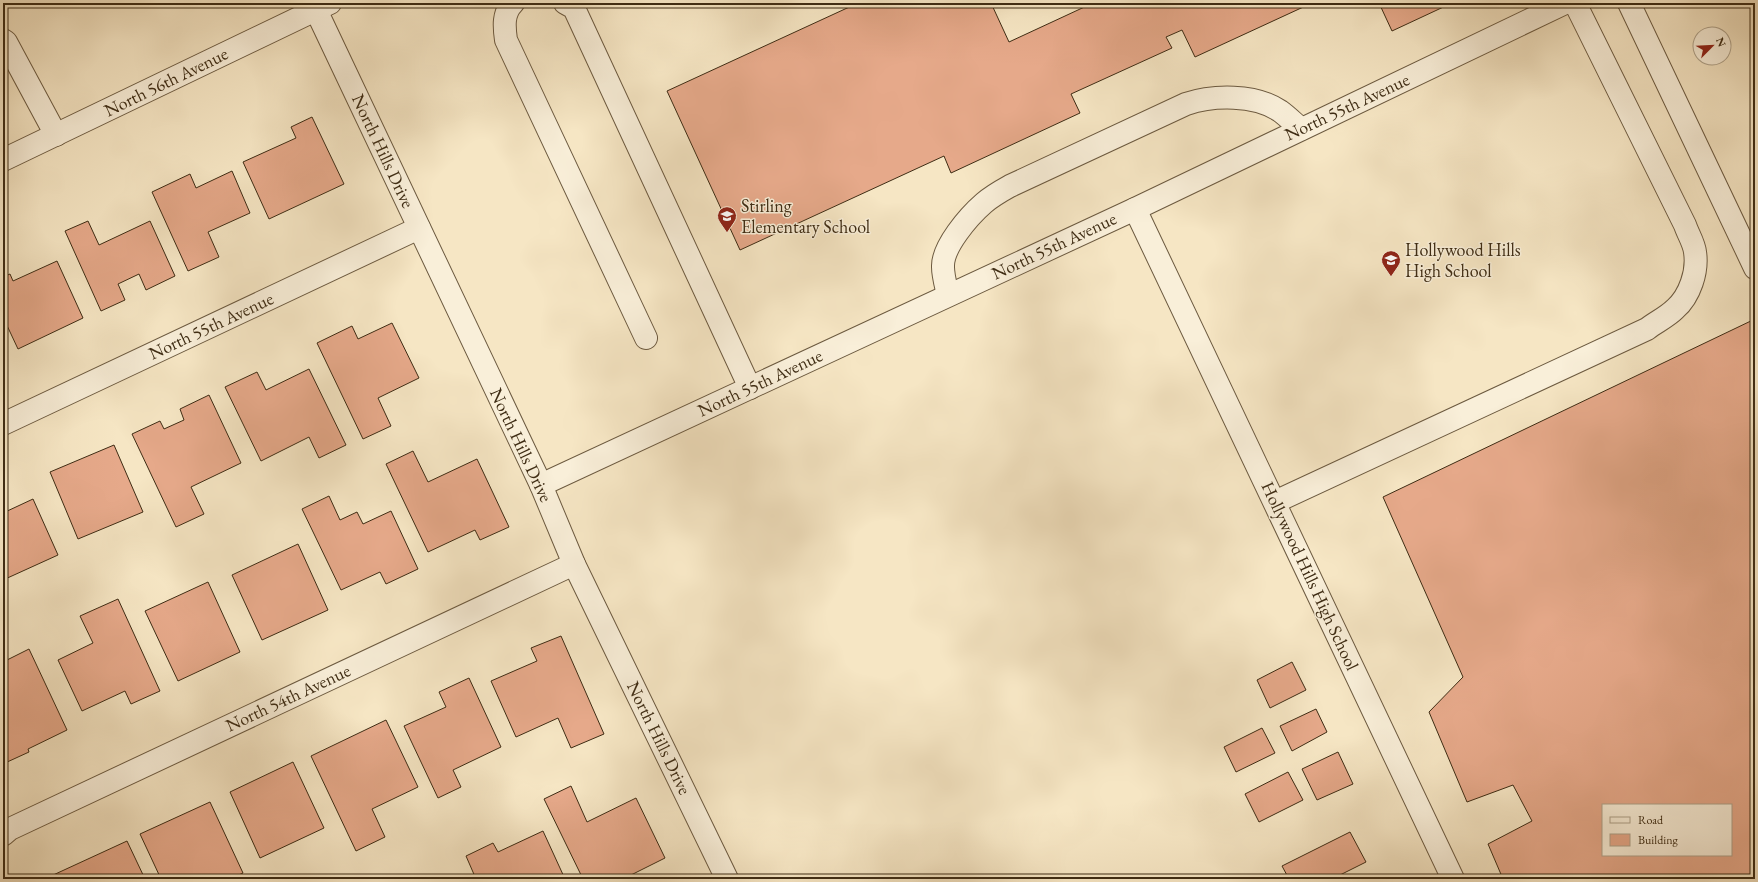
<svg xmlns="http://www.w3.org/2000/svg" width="1758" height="882" viewBox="0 0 1758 882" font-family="'EB Garamond',serif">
<rect width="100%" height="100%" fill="#f6e6c4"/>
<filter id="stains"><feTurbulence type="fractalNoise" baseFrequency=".005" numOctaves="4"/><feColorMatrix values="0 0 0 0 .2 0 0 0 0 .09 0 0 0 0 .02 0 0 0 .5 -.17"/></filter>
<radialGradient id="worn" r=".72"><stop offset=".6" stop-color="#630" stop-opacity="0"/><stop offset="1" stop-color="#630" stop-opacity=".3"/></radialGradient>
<g fill="#e6a98a" stroke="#3e2c14" fill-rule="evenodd">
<path d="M858 3H991L1009 42 1093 3H1312L1195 57 1182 30 1166 37 1172 48 1071 94 1080 113 951 173 944 156 740 250 667 91Z"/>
<path d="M1379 3H1452L1392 31Z"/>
<path d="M312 117 344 184 269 219 243 162 296 138 291 127Z"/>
<path d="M232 171 250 213 208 232 219 257 188 271 152 192 190 174 196 188Z"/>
<path d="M88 221 99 245 150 221 175 276 146 290 139 274 118 284 125 300 101 311 65 231Z"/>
<path d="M57 261 83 318 18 349 3 317V277L10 274 13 281Z"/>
<path d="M1755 319V879H1503L1488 844 1532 821 1513 785 1467 802 1429 712 1463 677 1383 497ZM1603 805H1731V855H1603Z"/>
<path d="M392 323 419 378 378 398 391 426 363 439 317 343 352 326 358 339Z"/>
<path d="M309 369 346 445 319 458 309 437 261 461 225 387 257 372 266 390Z"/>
<path d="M209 395 241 463 191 487 204 514 176 527 132 434 160 421 164 429 184 420 180 409Z"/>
<path d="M114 445 143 512 78 539 50 472Z"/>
<path d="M413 451 428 482 477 459 509 527 480 540 475 530 428 552 386 464Z"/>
<path d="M329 496 340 520 357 512 363 524 391 511 418 569 386 584 380 572 341 590 302 509Z"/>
<path d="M33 499 58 555 3 580V513Z"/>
<path d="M298 544 328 610 262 640 232 575Z"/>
<path d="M208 582 240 652 178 681 145 611Z"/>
<path d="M118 599 160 691 131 704 125 691 82 711 58 660 93 643 80 616Z"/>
<path d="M561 636 604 734 571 748 558 718 516 737 491 681 537 661 531 648Z"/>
<path d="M29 649 67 730 28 749 29 752 5 763 3 759V662Z"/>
<path d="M1292 662 1306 690 1270 708 1257 680Z"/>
<path d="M469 678 501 747 453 770 461 787 438 798 404 726 446 707 439 692Z"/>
<path d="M1316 709 1327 732 1292 751 1280 726Z"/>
<path d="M386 720 418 787 372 809 385 837 356 851 311 756Z"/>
<path d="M1262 728 1275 753 1236 772 1224 747Z"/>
<path d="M1338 752 1353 784 1317 800 1302 769Z"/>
<path d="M293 762 324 828 260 858 230 792Z"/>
<path d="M1288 772 1303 800 1259 822 1245 794Z"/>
<path d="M571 786 587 822 636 798 665 858 623 879H583L544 799Z"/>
<path d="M210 802 243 873 230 879H161L140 834Z"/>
<path d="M543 831 565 879H476L466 856 493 843 498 852Z"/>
<path d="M1350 832 1366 862 1332 879H1289L1282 866Z"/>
<path d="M127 841 145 879H52L51 876Z"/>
<path d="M458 875 460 879H450Z"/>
</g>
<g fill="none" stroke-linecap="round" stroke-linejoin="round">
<g stroke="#6c5a40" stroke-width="24">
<g id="minor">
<path d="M513 3C503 13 504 26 506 40L646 338"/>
<path d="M565 3 574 8 750 388"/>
<path d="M1629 3 1755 268"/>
<path d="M316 10 541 485 574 564 727 879"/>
<path d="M3 40 6 42 56 135"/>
<path d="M3 160 330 3"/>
<path d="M1135 209 1453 879"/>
<path d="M948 295C946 286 943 276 943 267 942 247 969 216 984 203 992 196 1001 191 1010 186L1186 104C1213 95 1255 94 1280 111 1287 116 1294 123 1301 129"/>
<path d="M3 424 419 228"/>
<path d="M541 485 1135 209 1565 3"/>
<path d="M1275 502 1647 329C1656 322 1667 317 1675 309 1690 296 1698 271 1695 252 1694 243 1688 234 1685 225L1575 3"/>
<path d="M3 835 10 829 574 564"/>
</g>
</g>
<use href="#minor" stroke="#f9efd9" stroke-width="22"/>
</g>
<defs>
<g id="school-pin" transform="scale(1)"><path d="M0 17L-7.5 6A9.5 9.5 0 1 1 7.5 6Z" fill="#8f2418" stroke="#f9efd9"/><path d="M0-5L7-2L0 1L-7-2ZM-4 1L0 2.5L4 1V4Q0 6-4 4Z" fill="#fff"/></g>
</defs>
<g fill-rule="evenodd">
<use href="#school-pin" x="727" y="216"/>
<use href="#school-pin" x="1391" y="260"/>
</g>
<g text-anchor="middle" stroke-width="3" stroke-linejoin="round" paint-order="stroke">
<g font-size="18" fill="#3e2c14" stroke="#f9efd9">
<text transform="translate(166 82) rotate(-26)" y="6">North 56th Avenue</text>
<text transform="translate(1347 107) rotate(-25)" y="6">North 55th Avenue</text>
<text transform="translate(383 151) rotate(65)" y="6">North Hills Drive</text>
<text transform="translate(1054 246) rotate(-25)" y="6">North 55th Avenue</text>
<text transform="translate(211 326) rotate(-25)" y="6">North 55th Avenue</text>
<text transform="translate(760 383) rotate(-25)" y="6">North 55th Avenue</text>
<text transform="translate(521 445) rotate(65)" y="6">North Hills Drive</text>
<text transform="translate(1310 576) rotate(65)" y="6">Hollywood Hills High School</text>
<text transform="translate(288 698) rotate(-25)" y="6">North 54th Avenue</text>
<text transform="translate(659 738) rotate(64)" y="6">North Hills Drive</text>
</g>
<g font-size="18" fill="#3e2c14" stroke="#f9efd9" text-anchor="start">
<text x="741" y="212">Stirling<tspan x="741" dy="21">Elementary School</tspan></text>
<text x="1405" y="256">Hollywood Hills<tspan x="1405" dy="21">High School</tspan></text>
</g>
</g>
<rect width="1758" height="882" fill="none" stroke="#f6e6c4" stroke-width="16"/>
<rect x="4" y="4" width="1750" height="874" fill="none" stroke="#3e2c14" stroke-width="2"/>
<rect x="8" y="8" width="1742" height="866" fill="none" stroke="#3e2c14"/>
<rect x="1602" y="804" width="130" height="52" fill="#f9efd9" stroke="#aea18a"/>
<rect x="1610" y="817" width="20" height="6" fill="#f9efd9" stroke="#aea18a"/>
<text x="1638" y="824" font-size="12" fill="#3e2c14">Road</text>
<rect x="1610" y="834" width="20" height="12" fill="#e6a98a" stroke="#aea18a"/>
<text x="1638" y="844" font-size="12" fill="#3e2c14">Building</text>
<g transform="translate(1712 46) rotate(66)"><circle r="19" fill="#f9efd9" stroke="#aea18a"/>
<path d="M0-3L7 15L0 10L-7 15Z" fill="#8f2418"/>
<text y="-6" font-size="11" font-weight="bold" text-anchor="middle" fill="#3e2c14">N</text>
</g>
<rect width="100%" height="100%" filter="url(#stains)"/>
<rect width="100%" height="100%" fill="url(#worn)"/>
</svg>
